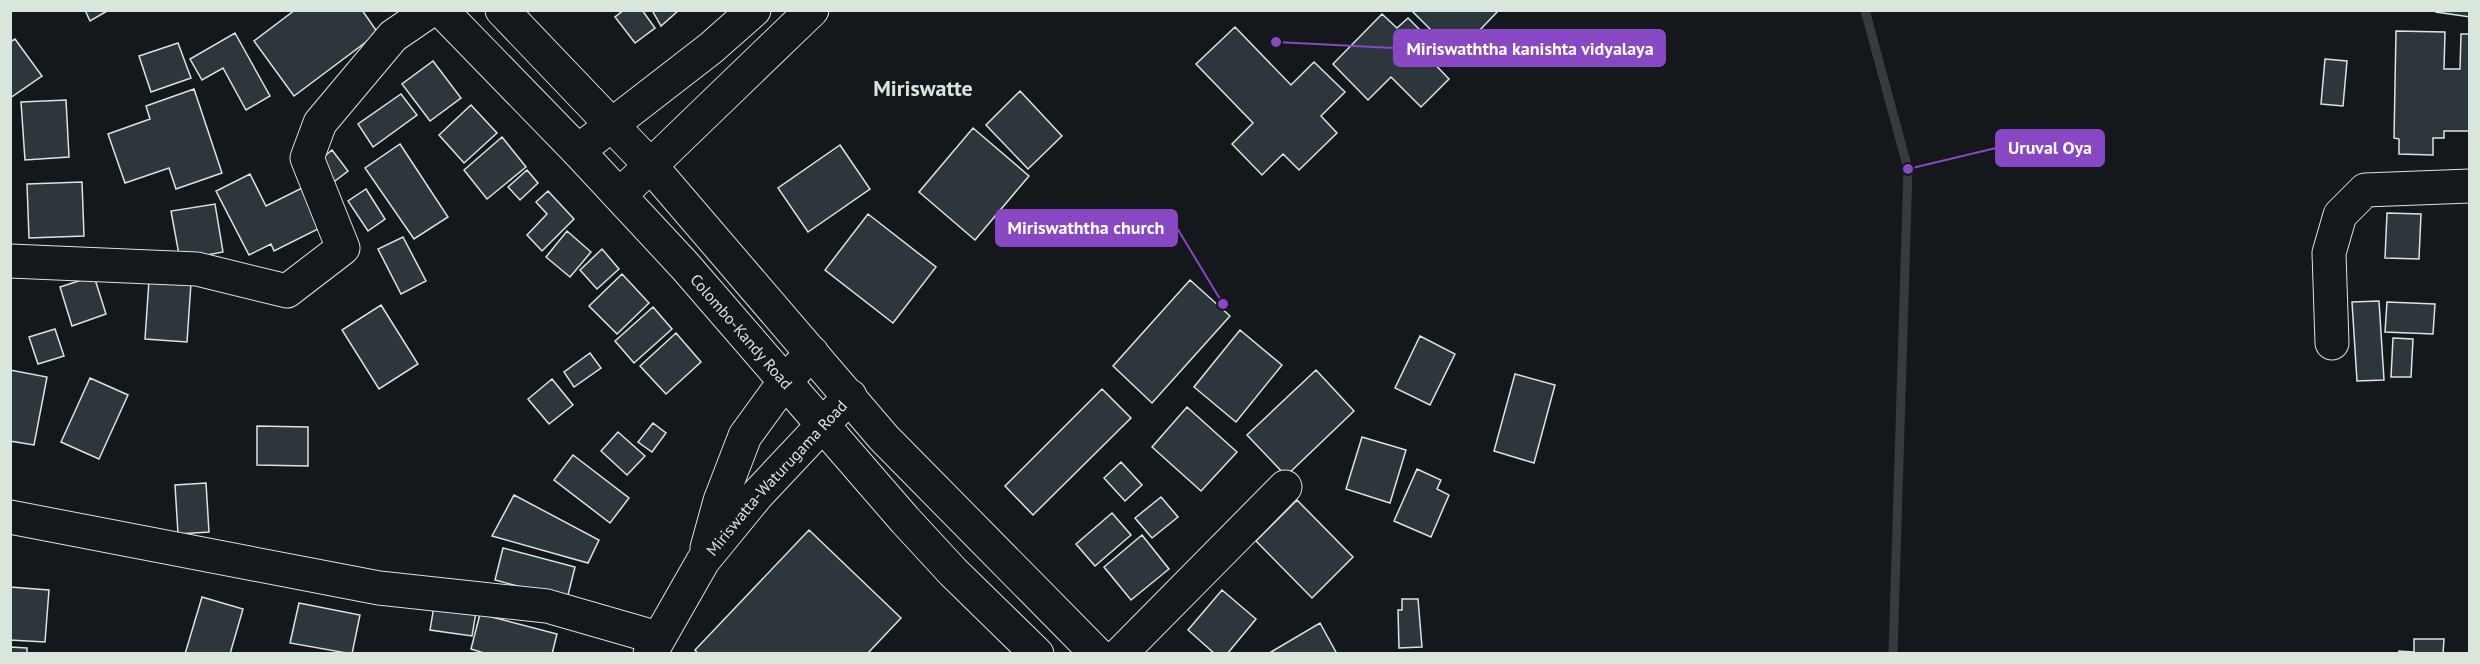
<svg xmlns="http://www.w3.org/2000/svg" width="2480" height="664" viewBox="0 0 2480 664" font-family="'PT Sans',sans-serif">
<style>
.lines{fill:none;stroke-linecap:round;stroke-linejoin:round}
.stream{stroke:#363b3e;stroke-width:9}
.building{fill:#2c363c;stroke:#d8e6dc;stroke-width:1.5}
.minor-casing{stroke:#d8e6dc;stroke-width:35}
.major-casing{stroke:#d8e6dc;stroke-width:35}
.highway-casing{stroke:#d8e6dc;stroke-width:35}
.minor{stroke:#14181c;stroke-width:33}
.major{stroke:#14181c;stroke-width:33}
.highway{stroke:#14181c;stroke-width:33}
.labels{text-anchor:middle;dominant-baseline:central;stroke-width:4.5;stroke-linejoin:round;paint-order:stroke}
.street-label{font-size:16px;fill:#d8e6dc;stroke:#14181c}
.district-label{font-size:22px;font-weight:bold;fill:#d8e6dc;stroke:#14181c}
.leader{fill:none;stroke:#8948c3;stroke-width:2}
.callout-dot{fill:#8948c3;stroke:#14181c;stroke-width:2}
.callout{fill:#8948c3;stroke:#8948c3;stroke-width:2}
.callout-label{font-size:18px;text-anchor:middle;font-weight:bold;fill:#fff}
</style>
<rect width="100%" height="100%" fill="#14181c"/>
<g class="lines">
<!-- stream -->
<path class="stream" d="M1865 10 1908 169 1893 654"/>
</g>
<!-- building -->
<path class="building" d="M85 10H109L90 21Z
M295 10H362L378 33 294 96 254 41Z
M624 10H642L655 28 635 43 615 17Z
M652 10H679L661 26Z
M1411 10H1499L1456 55Z
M2436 10H2470V17L2436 12Z
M1382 14 1397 28 1408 18 1432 42 1423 52 1449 79 1421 107 1391 77 1368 100 1333 64Z
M1235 27 1291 85 1314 62 1345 92 1321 116 1337 133 1299 170 1283 154 1262 175 1232 144 1253 123 1196 64Z
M2396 31 2445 32 2444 69H2460L2461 34H2470V131H2444V138H2433V155L2399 154V139L2394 138Z
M235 33 270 96 246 110 223 68 202 80 190 59Z
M15 39 42 76 10 98V42Z
M178 43 191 78 151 92 139 56Z
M2325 59 2347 61 2343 106 2321 104Z
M433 61 461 98 430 121 402 84Z
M194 89 222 173 176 189 169 168 125 183 108 134 150 119 146 106Z
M1020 91 1062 136 1028 169 986 125Z
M401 94 417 115 373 147 358 124Z
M66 100 69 157 25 160 21 102Z
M471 105 497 133 464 163 439 135Z
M973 128 1029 176 975 240 919 192Z
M502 137 526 167 487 199 464 170Z
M400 144 448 217 414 239 365 168Z
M840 145 870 189 808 232 778 188Z
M332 150 348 171 331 184 315 164Z
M527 170 538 183 520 200 508 187Z
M250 174 266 206 308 185 328 224 274 251 271 244 249 255 216 191Z
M82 182 84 236 29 238 27 184Z
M366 189 385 219 368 231 348 201Z
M548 191 574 219 542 251 527 235 547 214 536 202Z
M215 204 223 252 180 260 171 211Z
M2387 213 2421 214 2419 259 2385 258Z
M868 214 936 267 893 323 825 270Z
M567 231 591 252 570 277 546 257Z
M403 237 426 281 401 294 378 249Z
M602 249 619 269 597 289 580 270Z
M622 274 649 303 617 334 589 306Z
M94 276 106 314 72 326 60 287Z
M149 280 191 283 187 342 145 339Z
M1190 280 1230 316 1152 403 1113 366Z
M2379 301 2384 380 2357 381 2352 302Z
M2387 302 2435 304 2433 334 2385 332Z
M381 305 418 364 379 389 342 330Z
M653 307 672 329 634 363 615 341Z
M55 329 64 356 38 364 29 337Z
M1240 330 1282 365 1236 422 1194 387Z
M676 333 701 362 666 394 640 366Z
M1420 336 1455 354 1430 405 1395 388Z
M2393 338 2413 339 2411 377H2391Z
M590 353 601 368 574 387 564 372Z
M10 370 47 377 34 445 10 441Z
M1316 370 1354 411 1286 476 1247 435Z
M1515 374 1555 385 1534 463 1494 451Z
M90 378 128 395 99 459 61 442Z
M552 379 573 405 549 424 528 399Z
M1102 389 1131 418 1033 515 1005 486Z
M1187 407 1237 452 1201 491 1152 447Z
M653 423 666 433 652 452 638 442Z
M257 426 308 427V466L257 465Z
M618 432 645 456 627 475 601 451Z
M1362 437 1406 450 1390 503 1346 489Z
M573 455 629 498 610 523 554 480Z
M1121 462 1142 485 1125 501 1104 478Z
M1417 469 1441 480 1437 489 1449 495 1431 537 1394 521Z
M206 483 209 532 178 534 175 485Z
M514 495 599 540 588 563 492 536Z
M1161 497 1178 517 1152 538 1135 518Z
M1297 500 1353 557 1312 598 1256 541Z
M1112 513 1131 535 1095 566 1076 544Z
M809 530 901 618 867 654H698L695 650Z
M1142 535 1169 569 1131 600 1104 567Z
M503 548 575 567 567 599 495 580Z
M10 587 49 590 45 642 10 640Z
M1222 590 1256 619 1227 654H1215L1188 630Z
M202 597 243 609 230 654H185Z
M1402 599H1418L1422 647 1399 648 1398 610H1402Z
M299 603 360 615 352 654 290 643Z
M434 606 476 612 472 636 430 630Z
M480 614 557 634 552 654H487L471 649Z
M1320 623 1337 654H1271V652Z
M2414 639H2444L2443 654H2399V651L2414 652Z
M10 647 27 648V654H10Z"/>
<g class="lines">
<!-- minor casing -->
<g class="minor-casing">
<path id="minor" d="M10 261 197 269 287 291 343 248 307 158 320 123 393 36 431 10
M2332 343 2329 253 2340 215 2365 190 2470 186
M10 517 379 588 547 606 658 638
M1120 654 1285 487"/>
</g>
<!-- major casing -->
<g class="major-casing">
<g id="major">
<path d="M578 151 711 48 754 10"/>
<path d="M620 195 812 10"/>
<path d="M707 548 720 501 745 436 785 381 812 353"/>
<path id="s1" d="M650 654 703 561 757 495 850 396"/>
</g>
</g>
<!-- highway casing -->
<g class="highway-casing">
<g id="highway">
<path id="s2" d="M441 10 578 151 685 266 905 520 953 572 1037 654"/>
<path d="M502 10 650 165 884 438 1097 654"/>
</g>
</g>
<!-- minor -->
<use href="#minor" class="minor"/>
<!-- major -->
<use href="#major" class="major"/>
<!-- highway -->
<use href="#highway" class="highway"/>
</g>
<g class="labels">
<!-- street labels -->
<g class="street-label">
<text stroke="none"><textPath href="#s2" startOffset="440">Colombo-Kandy Road</textPath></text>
<text stroke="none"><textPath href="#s1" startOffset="218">Miriswatta-Waturugama Road</textPath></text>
</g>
<!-- district labels -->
<g class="district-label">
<text x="923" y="88">Miriswatte</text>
</g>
</g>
<!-- callouts -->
<path class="leader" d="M1276 42L1394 48M1908 169L1996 148M1223 304L1177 228"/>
<g class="callout-dot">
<circle cx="1276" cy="42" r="6"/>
<circle cx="1908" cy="169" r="6"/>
<circle cx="1223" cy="304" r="6"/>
</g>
<g class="callout">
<rect x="1394" y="30" width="271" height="36" rx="6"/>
<rect x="1996" y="130" width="108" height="36" rx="6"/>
<rect x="996" y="210" width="181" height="36" rx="6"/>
</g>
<g class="callout-label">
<text x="1530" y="55">Miriswaththa kanishta vidyalaya</text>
<text x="2050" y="154">Uruval Oya</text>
<text x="1086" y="234">Miriswaththa church</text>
</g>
<!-- border -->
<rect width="2480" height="664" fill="none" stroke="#d8e6dc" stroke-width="24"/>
</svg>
